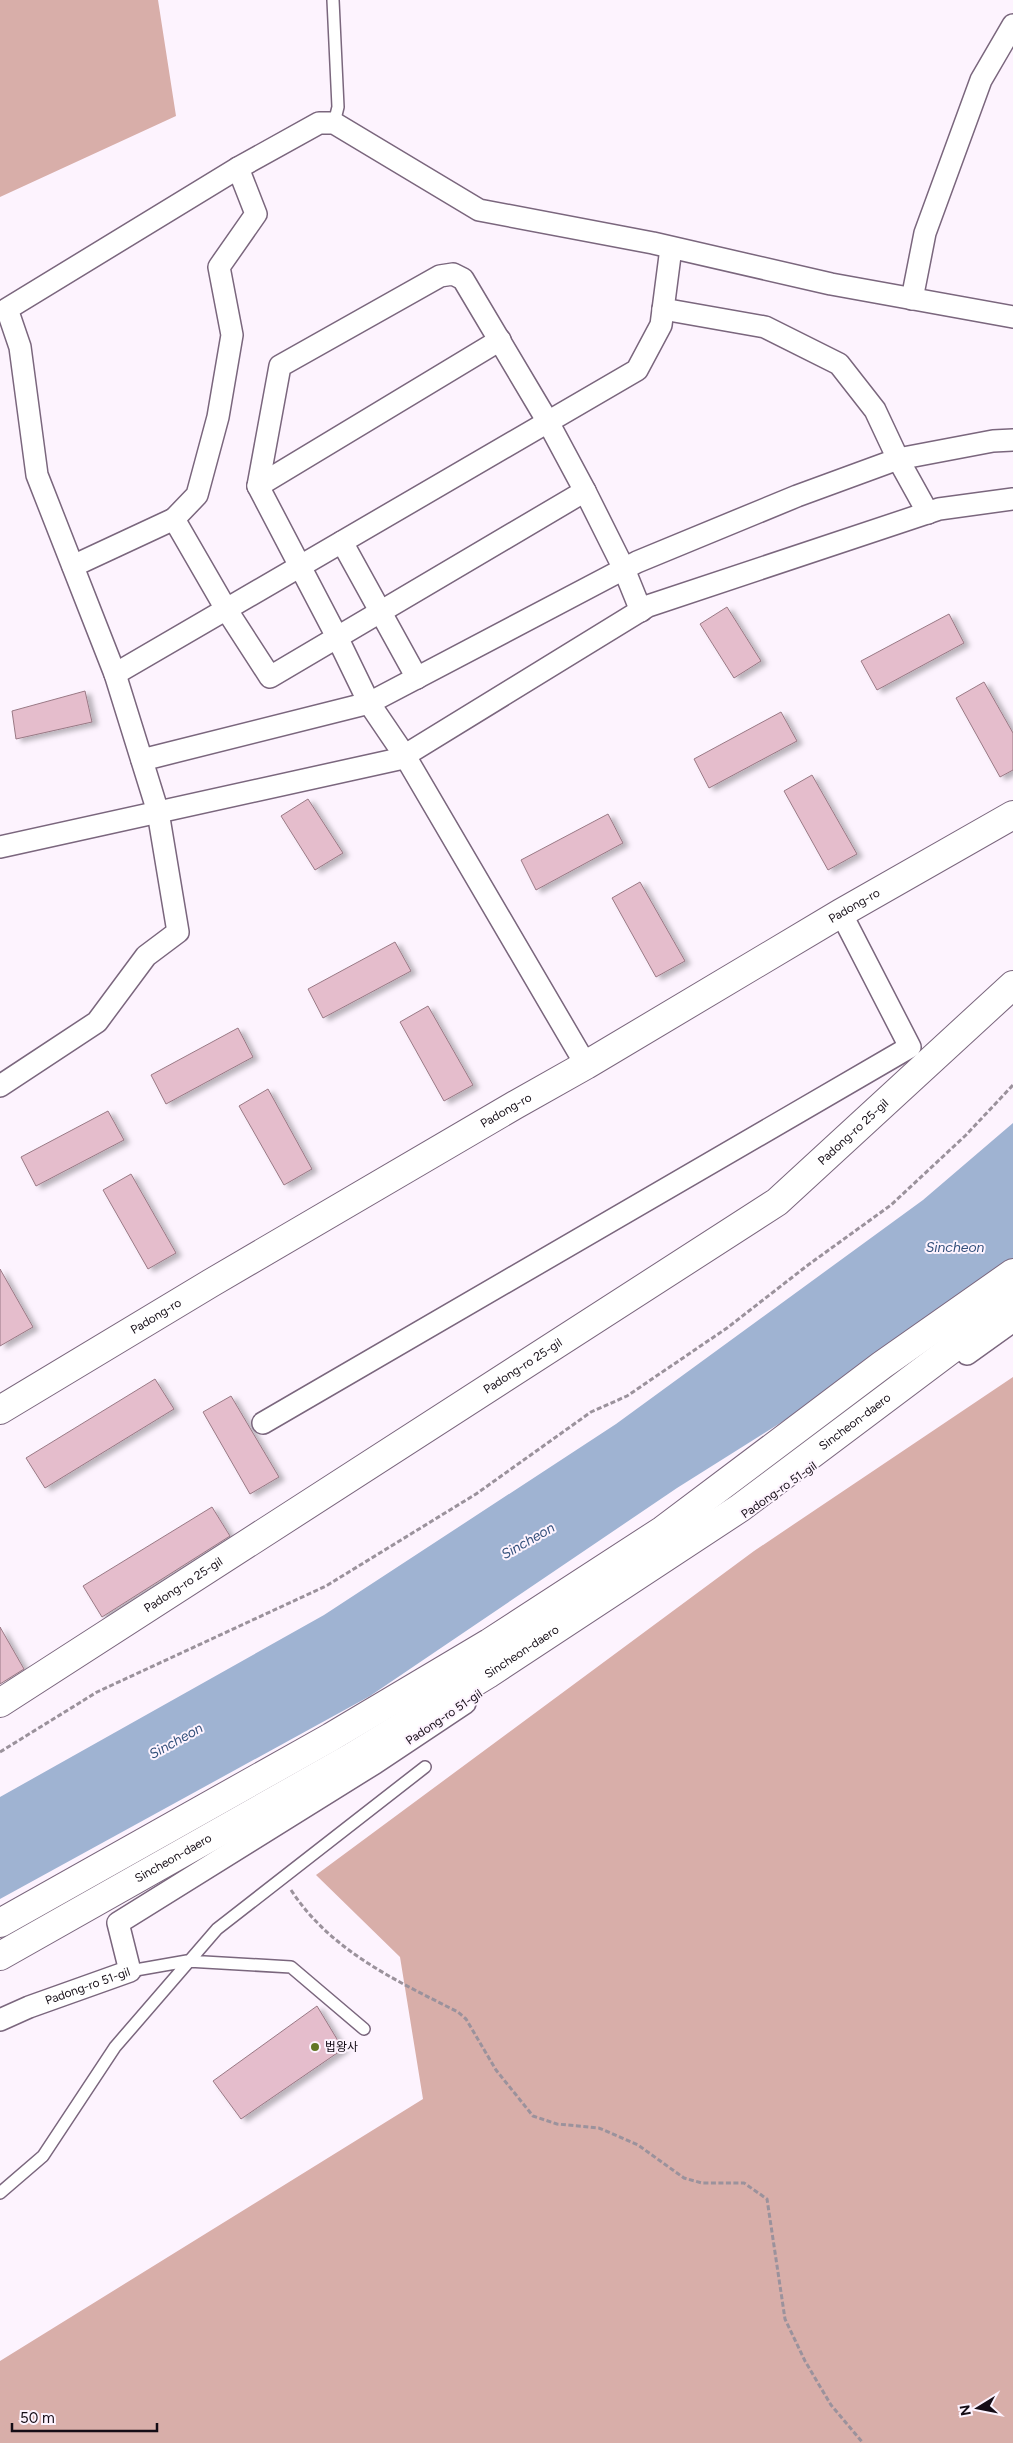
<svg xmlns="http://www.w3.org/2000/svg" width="1013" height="2443" viewBox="0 0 1013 2443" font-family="Figtree,'Noto Sans KR',sans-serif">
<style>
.forest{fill:#d8aea9}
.water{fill:#9fb3d2}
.building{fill:#e5bdcc;stroke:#997985;filter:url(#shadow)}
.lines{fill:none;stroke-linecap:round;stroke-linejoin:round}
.service-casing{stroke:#7a667d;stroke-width:14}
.minor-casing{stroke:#7a667d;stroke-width:24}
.tertiary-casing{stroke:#7a667d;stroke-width:30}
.primary-casing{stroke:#7a667d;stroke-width:30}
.trunk-casing{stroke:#7a667d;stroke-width:30}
.path{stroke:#9b929c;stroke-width:3;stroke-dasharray:5 2.5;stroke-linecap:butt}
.service{stroke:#fff;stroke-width:11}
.minor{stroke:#fff;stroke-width:21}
.tertiary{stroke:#fff;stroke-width:28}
.primary{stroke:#fff;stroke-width:28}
.trunk{stroke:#fff;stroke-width:28}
.poi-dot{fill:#637625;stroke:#fdf3fe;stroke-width:2}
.labels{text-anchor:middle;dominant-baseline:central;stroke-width:4;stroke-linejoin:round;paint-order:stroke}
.street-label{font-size:12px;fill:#150d16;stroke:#fdf3fe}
.poi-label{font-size:12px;fill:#150d16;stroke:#fdf3fe;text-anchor:start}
.water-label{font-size:14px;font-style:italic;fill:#33507b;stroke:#fdf3fe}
</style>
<defs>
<filter id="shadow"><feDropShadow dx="5.5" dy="3" stdDeviation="2.5" flood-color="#0004"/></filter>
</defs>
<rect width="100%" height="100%" fill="#fdf3fe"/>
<!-- forest -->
<path class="forest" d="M0 0H158L176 116 0 197Z
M1013 1377V2443H0V2361L423 2099 400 1957 316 1875 754 1551Z"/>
<!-- water -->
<path class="water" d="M1013 1123V1277L677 1488 370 1696 0 1899V1797L324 1615 616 1424 923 1200Z"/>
<!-- building -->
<path class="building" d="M727 607 761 661 734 678 700 624Z
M949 614 964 643 877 690 861 661Z
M984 682 1013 733V770L1000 777 956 698Z
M85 691 92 722 16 739 12 711Z
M781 712 797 741 709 788 694 759Z
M812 775 857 854 828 870 784 791Z
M308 799 343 853 315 870 281 816Z
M608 814 623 843 536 890 521 860Z
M640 882 685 961 656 977 612 898Z
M395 942 411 971 323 1018 308 989Z
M428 1006 473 1085 444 1101 400 1022Z
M238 1028 253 1057 166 1104 151 1075Z
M268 1089 312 1169 284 1185 239 1106Z
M108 1111 124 1140 36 1186 21 1157Z
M131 1174 176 1253 148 1269 103 1190Z
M0 1269 33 1327 0 1346Z
M155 1379 174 1409 45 1488 26 1458Z
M231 1396 279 1477 250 1494 203 1412Z
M212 1507 230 1536 102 1617 83 1586Z
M0 1627 24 1669 0 1684Z
M317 2006 343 2049 241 2119 213 2081Z"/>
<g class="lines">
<!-- service casing -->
<g class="service-casing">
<path id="service" d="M333 0 338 107 334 123
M130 1971 187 1961 291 1967 364 2029
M0 2193 43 2156 115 2047 217 1929 425 1767"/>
</g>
<!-- minor casing -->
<g class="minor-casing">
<g id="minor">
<path d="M238 168 256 214 219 267 232 335 218 417 197 495 174 519 226 609 270 677C375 615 480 553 585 491L548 422 463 279 453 274 440 276 280 366 258 486 337 637 369 703 405 756 586 1065"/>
<path d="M912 299 925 233 981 80 1013 25"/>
<path d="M663 309 765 327 839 364 875 410 898 459 928 513"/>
<path d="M258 486 500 340"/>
<path d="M585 491 624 569 641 611"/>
<path d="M342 542 417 678"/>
<path d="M73 566 174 519"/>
<path d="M115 674 637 370 661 325 671 248"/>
<path d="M142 760 369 703 637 562 797 496 898 459 993 441 1013 440"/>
<path d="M0 847 399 759 648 606 939 509 1013 499"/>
<path d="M0 1086 97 1022 146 956 178 932 158 812 115 674 37 475 20 347 7 309 238 168 319 123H334L479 210 653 243 831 284 1013 317"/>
<path d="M967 1354 1013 1321"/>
<path d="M263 1423 910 1047 841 913"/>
<path id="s1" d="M0 2020 29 2007 130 1971 118 1923 375 1763 465 1703"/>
</g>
</g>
<!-- tertiary casing -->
<g class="tertiary-casing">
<g id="tertiary">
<path id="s2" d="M0 1703 777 1202 1013 985"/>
</g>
</g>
<!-- primary casing -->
<g class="primary-casing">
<g id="primary">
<path id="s3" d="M0 1410 211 1283 515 1105 586 1065 841 913 1013 815"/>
</g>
</g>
<!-- trunk casing -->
<g class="trunk-casing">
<g id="trunk">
<path d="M0 1923 331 1737 489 1643 663 1530 882 1365 1013 1273"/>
<path id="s4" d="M0 1956 352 1757 488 1674 740 1508 1013 1303"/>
</g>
</g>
<!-- path -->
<path class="path" d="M0 1752 97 1692 326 1586 476 1494 591 1412 627 1396 727 1328 808 1265 891 1205 966 1135 1013 1085
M291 1890C331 1951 395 1980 458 2012L466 2019 496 2070 533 2116 557 2124 599 2128 638 2145 684 2178 702 2183H744L767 2199 785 2319 805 2361 831 2405 863 2443"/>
<!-- service -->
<use href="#service" class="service"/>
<!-- minor -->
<use href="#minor" class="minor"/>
<!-- tertiary -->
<use href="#tertiary" class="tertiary"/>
<!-- primary -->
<use href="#primary" class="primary"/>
<!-- trunk -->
<use href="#trunk" class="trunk"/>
</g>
<!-- markers -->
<circle class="poi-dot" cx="315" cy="2047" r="5"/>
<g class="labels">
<!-- street labels -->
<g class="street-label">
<text stroke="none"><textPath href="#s3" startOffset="992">Padong-ro</textPath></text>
<text stroke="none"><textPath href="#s3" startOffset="588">Padong-ro</textPath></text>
<text stroke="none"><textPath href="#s2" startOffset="1028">Padong-ro 25-gil</textPath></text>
<text stroke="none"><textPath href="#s3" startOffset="182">Padong-ro</textPath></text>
<text stroke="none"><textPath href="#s2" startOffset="622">Padong-ro 25-gil</textPath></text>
<text stroke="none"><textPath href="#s4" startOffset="1009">Sincheon-daero</textPath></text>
<text transform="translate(779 1490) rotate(-35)">Padong-ro 51-gil</text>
<text stroke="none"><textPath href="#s2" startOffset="218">Padong-ro 25-gil</textPath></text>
<text stroke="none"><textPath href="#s4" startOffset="604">Sincheon-daero</textPath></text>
<text transform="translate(444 1717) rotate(-34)">Padong-ro 51-gil</text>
<text stroke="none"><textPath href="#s4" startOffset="199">Sincheon-daero</textPath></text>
<text stroke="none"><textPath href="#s1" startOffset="94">Padong-ro 51-gil</textPath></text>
</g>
<!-- poi labels -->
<g class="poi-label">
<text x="325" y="2047">법왕사</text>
</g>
<!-- water labels -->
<g class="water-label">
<text x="955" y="1247">Sincheon</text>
<text transform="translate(528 1541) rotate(-30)">Sincheon</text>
<text transform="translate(176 1741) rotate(-29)">Sincheon</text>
</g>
</g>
<!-- north arrow -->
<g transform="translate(978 2408) rotate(260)" stroke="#fdf3fe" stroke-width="4" paint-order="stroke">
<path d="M0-4L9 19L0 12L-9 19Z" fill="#150d16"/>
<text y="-8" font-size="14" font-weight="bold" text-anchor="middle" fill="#150d16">N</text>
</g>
<!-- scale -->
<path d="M12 2423v8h145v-8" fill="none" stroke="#150d16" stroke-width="2.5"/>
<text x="20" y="2423" font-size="15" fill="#150d16" stroke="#fdf3fe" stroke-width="4" paint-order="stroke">50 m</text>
</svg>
